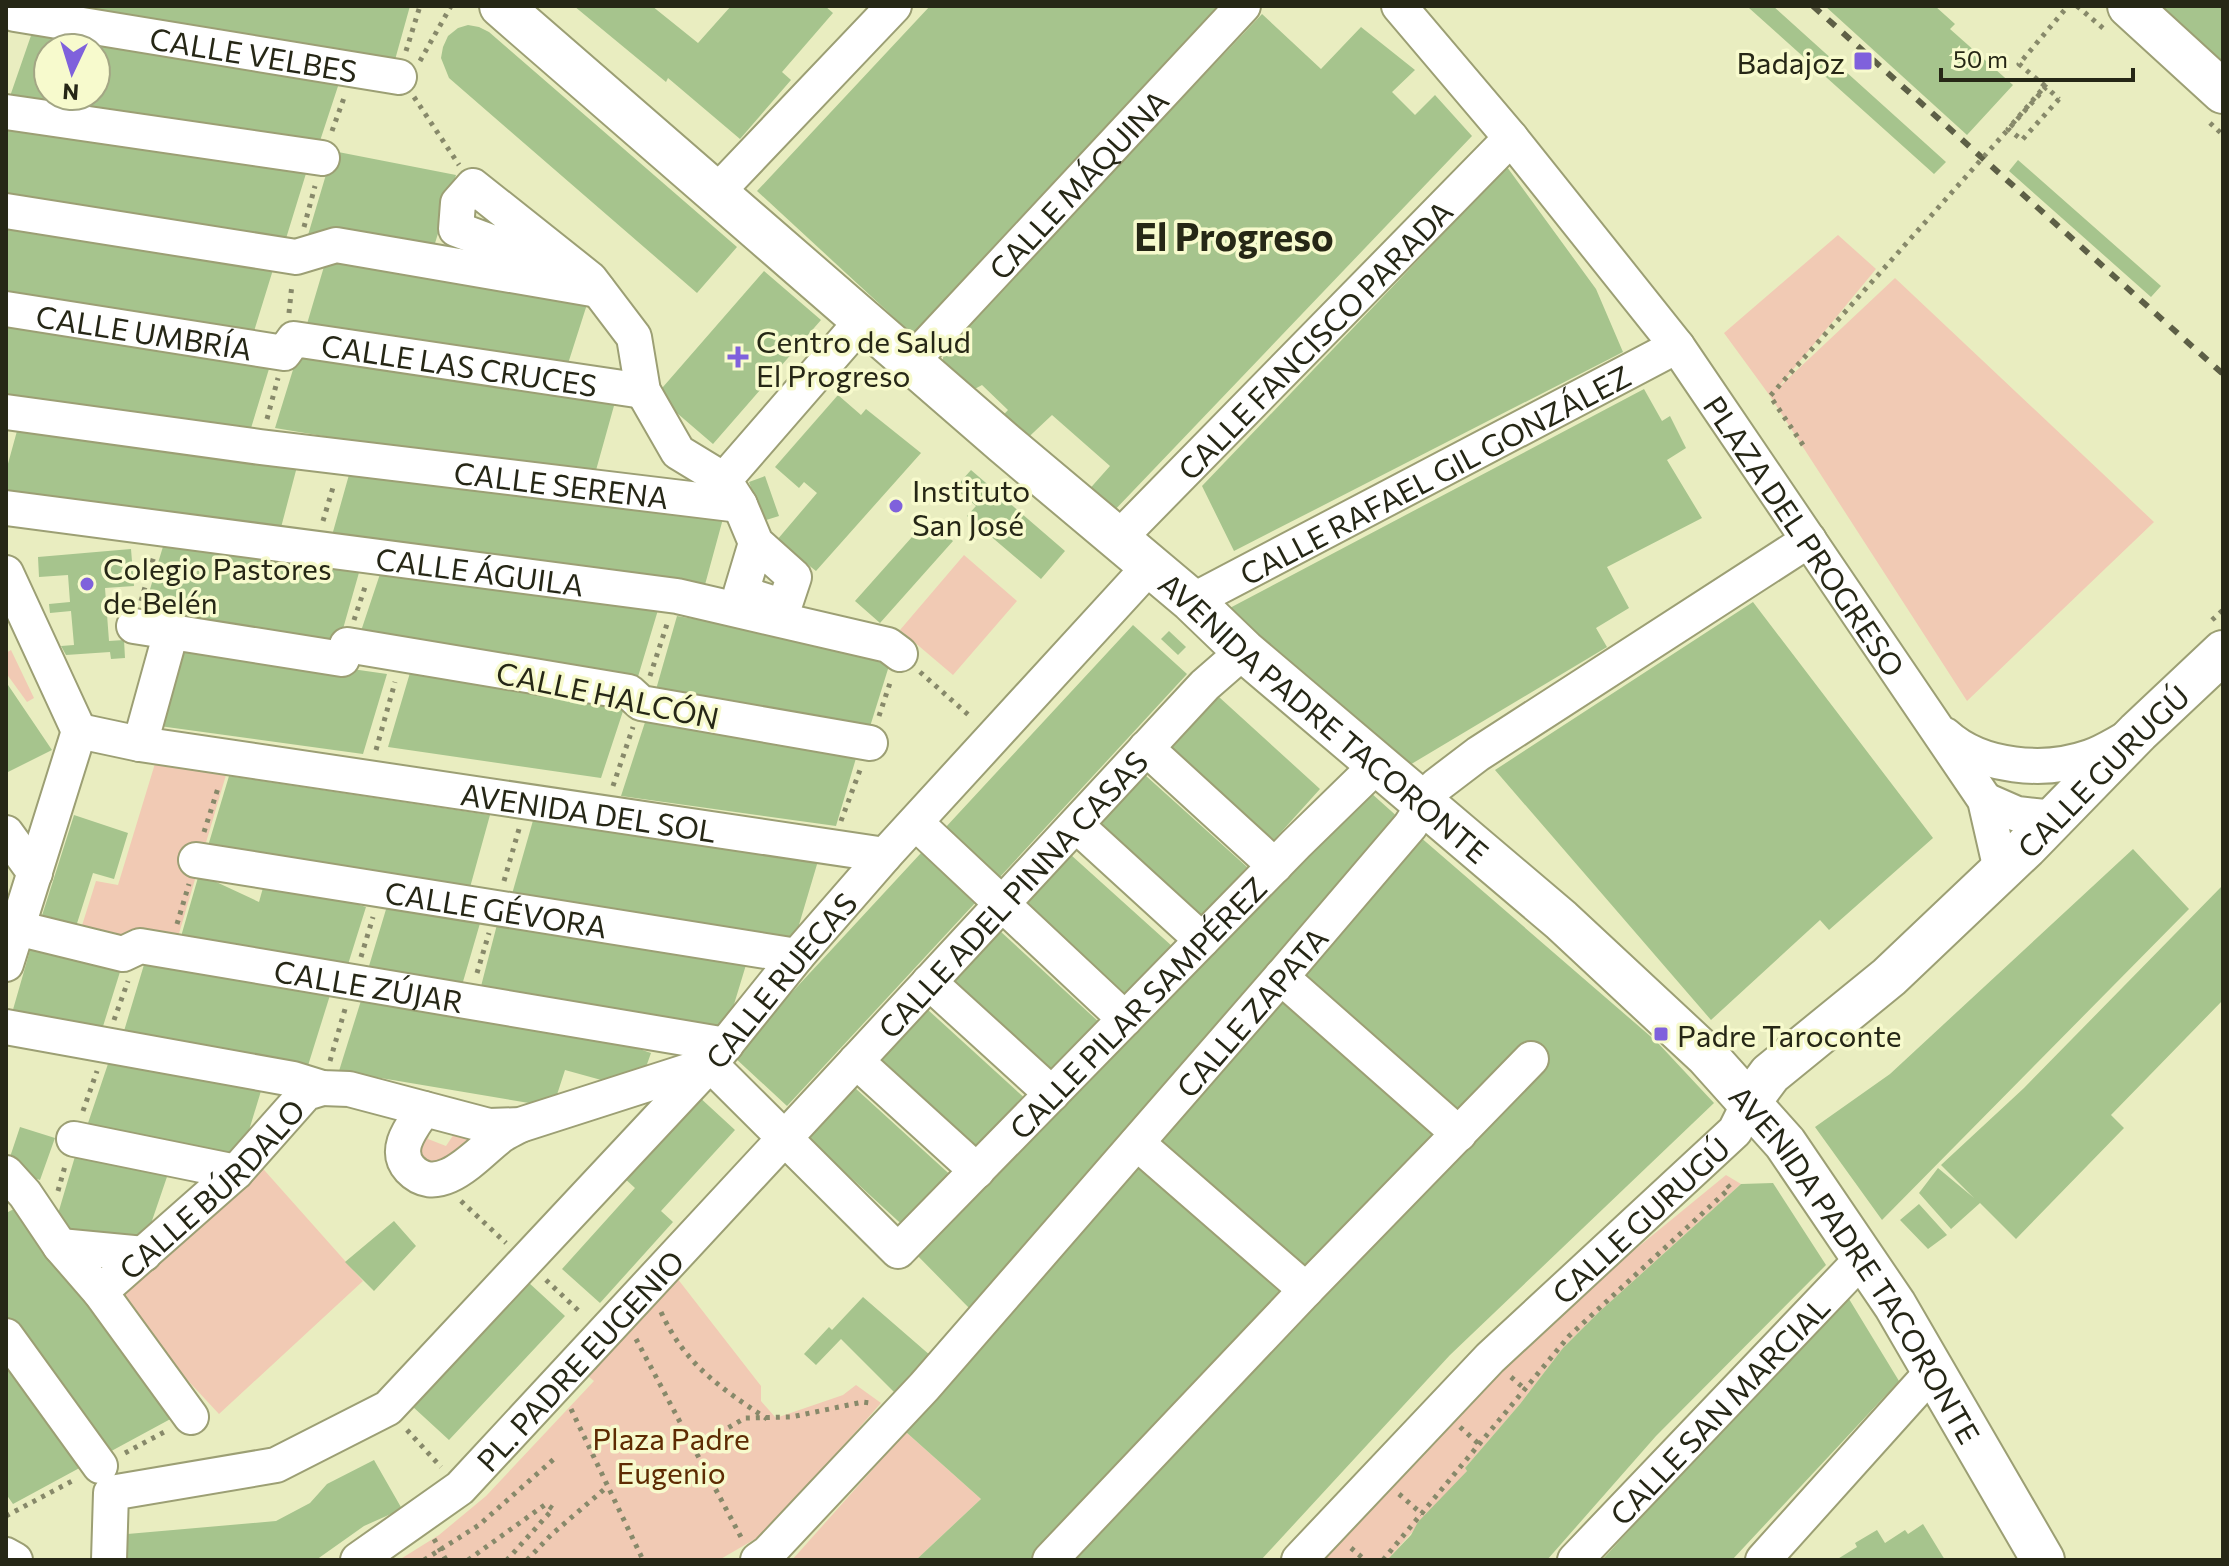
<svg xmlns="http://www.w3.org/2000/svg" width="2229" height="1566" viewBox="0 0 2229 1566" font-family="Commissioner,sans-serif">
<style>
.green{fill:#f1cab4}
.building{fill:#a6c48d;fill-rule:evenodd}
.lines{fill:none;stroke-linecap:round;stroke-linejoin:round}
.minor-casing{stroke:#9c9f74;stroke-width:38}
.major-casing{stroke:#9c9f74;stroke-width:46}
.path{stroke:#87896a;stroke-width:5;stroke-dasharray:4 6;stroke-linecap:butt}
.minor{stroke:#fff;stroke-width:34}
.major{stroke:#fff;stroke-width:42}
.rail{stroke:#5d5f46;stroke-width:6;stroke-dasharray:10 10;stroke-linecap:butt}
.path-bridge{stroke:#87896a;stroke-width:5;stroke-dasharray:4 6;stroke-linecap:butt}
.poi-dot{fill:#7f61dc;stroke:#f7facd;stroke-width:3}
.labels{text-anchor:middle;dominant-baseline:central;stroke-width:7;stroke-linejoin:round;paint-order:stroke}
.street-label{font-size:30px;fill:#262716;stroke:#f7facd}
.poi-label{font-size:30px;fill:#262716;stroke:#f7facd;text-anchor:start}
.park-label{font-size:30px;fill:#5e2b02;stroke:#f7facd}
.district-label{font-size:38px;font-weight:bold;fill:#262716;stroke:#f7facd}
</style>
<rect width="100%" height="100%" fill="#e9edc0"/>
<!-- green -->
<path class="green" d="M1838 235 1876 269 1777 389 1895 278 2154 522 1967 701 1770 396 1724 333Z
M964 555 1017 601 953 675 900 630Z
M11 650 34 698 27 702 6 673V653Z
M157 757 229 765 172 957 79 935 96 881 118 885Z
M432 1125 428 1139 446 1146 456 1131 483 1135 448 1166 414 1163 417 1133Z
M257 1162 363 1281 219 1414 113 1300Z
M1726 1175 1741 1184 1599 1312 1563 1348 1520 1404 1465 1468 1467 1471 1389 1558V1560H1322L1549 1320Z
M677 1278 761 1386V1401L776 1418 843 1395 856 1385 881 1403 781 1517 762 1535 719 1560H399L439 1535 486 1496 594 1381 588 1376Z
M906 1432 981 1499 916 1560H792Z"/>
<!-- building -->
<path class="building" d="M48 6H410L393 67Z
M574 6H652L698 43 731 6H825L833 13 782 72 791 80 740 139 668 78 666 82Z
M930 6H1218L912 334 757 191Z
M1751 6H1773L1946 162 1934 174 1749 8Z
M1825 6H1935L1955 24 1950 29 2013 85 1967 135Z
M2156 6H2223V65Z
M1262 14 1321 69 1361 27 1415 70 1392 92 1415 115 1435 95 1472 136 1111 514 1086 493 1110 466 1052 415 1016 449 992 427 1008 410 982 385 971 391 942 367 944 350Z
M35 24 342 74 317 150 7 105ZM48 48H96V96H48Z
M468 25 479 27 489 32 737 247 697 293 449 78 441 58 443 47 448 36 458 28Z
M6 119 308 167 284 245 6 203Z
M333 151 456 175 432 253 308 235Z
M2018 160 2161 286 2151 297 2009 171Z
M1507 167 1596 289 1623 352 1234 551 1202 486Z
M6 218 276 260 251 341 6 301Z
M328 253 590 295 565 373 304 334Z
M764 271 821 320 713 444 656 395Z
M6 317 272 359 248 438 6 401Z
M300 347 617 395 593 481 275 428Z
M1644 389 1662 421 1670 416 1686 448 1667 460 1702 518 1607 567 1629 608 1596 628 1607 647 1398 772 1226 610Z
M838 395 861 415 866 409 921 453 816 571 777 540 817 493 804 482 799 488 775 467Z
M20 420 299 459 278 539 6 502V471Z
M352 464 724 515 703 592 331 539Z
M971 470 1065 551 1041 579 967 516 976 506 955 488Z
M765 476 779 516 763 521 749 482Z
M928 519 953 541 880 623 855 601Z
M165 540 360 569 337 650 140 622Z
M131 549 134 586 105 588 109 641 124 640 125 658 111 659 110 652 66 655 61 646 74 645 71 611 50 613 49 604 70 602 68 575 39 577 38 557Z
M384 562 661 600 637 680 358 640Z
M1753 602 1933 838 1829 930 1820 920 1711 1020 1495 770Z
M677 616 893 653 868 733 653 700Z
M1133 625 1187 674 999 878 945 828Z
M1169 631 1186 647 1178 655 1161 639Z
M176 644 387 674 363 754 152 725Z
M412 666 627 699 601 778 388 747Z
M6 682 52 750 6 773Z
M1219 697 1320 789 1274 840 1172 748Z
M648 713 859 748 836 826 621 796Z
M1145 775 1247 867 1199 919 1098 826Z
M229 776 490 815 469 891 208 846Z
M1371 793 1400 819 972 1311 911 1249Z
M74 815 128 833 114 879 93 873 73 936 39 925Z
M534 817 818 861 793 945 510 901Z
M1419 836 1657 1042 1714 1103 1450 1355 1261 1560H1069L1544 1063 1523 1044 1458 1114 1300 978Z
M2133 849 2189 909 1882 1220 1815 1127 1890 1074Z
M921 853 975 903 787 1106 733 1056Z
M1071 855 1173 947 1126 998 1025 906Z
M199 874 259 902 266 877 366 907 345 974 180 940Z
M2223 885V1000L2111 1115 2124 1128 2016 1239 1980 1203 1951 1229 1919 1193 1938 1168 1974 1198 1941 1165 2024 1088Z
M390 896 483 913 460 992 366 976Z
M500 913 749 955 725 1034 479 994Z
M1000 931 1101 1024 1055 1075 953 983Z
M33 940 124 959 100 1036 10 1020Z
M146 958 331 992 306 1072 121 1041Z
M364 991 575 1027 651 1053 641 1081 623 1086 565 1070 553 1107 339 1071Z
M1279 995 1437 1134 1306 1272 1156 1141Z
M927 1009 1029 1102 982 1153 880 1060Z
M112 1052 264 1081 240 1160 85 1132Z
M855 1088 957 1181 910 1232 809 1139Z
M697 1095 735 1130 661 1211 673 1222 600 1303 562 1269 635 1188 622 1176Z
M20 1127 55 1138 40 1180 6 1169Z
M76 1153 170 1168 142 1250 52 1234Z
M1140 1164 1285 1293 1029 1560H916L981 1499 906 1432Z
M1773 1183 1826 1265 1656 1436 1547 1560H1389V1558L1411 1535 1418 1522 1467 1471 1465 1468 1520 1404 1563 1348 1599 1312 1741 1184Z
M24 1204 176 1416 104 1455 6 1320V1213Z
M1919 1204 1947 1235 1928 1249 1900 1220Z
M394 1221 416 1246 374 1291 345 1262Z
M528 1282 565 1316 449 1440 412 1406Z
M1846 1294 1899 1381 1732 1560H1602Z
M863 1297 931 1356 899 1397 841 1339 816 1365 804 1354 829 1327 832 1330Z
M6 1353 85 1465 13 1504 6 1494Z
M374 1460 402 1509 364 1526 316 1560H116V1535L276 1521 310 1503 327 1484Z
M1923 1524 1945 1560H1836L1857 1547 1855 1543 1877 1530 1885 1543 1905 1530 1908 1534Z"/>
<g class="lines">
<!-- minor casing -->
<g class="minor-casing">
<g id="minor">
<path id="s1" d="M1399 6 1511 138 1677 346 1985 800 2001 870"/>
<path id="s2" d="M15 14 399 77"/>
<path d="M6 112 322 158"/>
<path d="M716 193 894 6"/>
<path d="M6 211 296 257 336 245 598 290"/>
<path d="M590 279 473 186 458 203 456 229 590 279 634 337 643 391 678 452 724 480"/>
<path id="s3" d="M6 309 284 353 294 339 643 391"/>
<path id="s4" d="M911 362 1243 6"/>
<path id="s5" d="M6 412 260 447 740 505"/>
<path id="s6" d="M6 508 677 596 888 645 900 654"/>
<path id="s7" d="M1118 539 1511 138"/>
<path d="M756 543 741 593 784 607 794 577 756 543 740 505 724 480 863 320"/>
<path d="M6 573 79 731"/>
<path id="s8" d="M1192 601 1677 346"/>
<path d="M134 626 342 659"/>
<path d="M347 645 629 692 641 703 870 743"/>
<path id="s9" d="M79 731 140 744 885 855"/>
<path d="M1945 735C1981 768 2045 773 2090 757 2102 753 2113 746 2124 740"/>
<path d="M140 744 171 632"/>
<path d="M1146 748 1275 866"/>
<path d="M1985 800 2017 814 2054 818"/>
<path d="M916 823 1125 1019"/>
<path d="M1076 825 1202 940"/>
<path d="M6 833 35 873"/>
<path id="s10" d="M196 860 797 956"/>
<path id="s11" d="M17 928 123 954 140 946 726 1045"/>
<path d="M6 964 79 731"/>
<path d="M1281 977 1459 1134"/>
<path d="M929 982 1052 1094"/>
<path id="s12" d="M6 1027 293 1079 322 1088 349 1089 489 1126 520 1125 710 1064 797 956 885 855 1150 566"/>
<path d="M856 1061 977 1171"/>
<path d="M424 1109C413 1126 392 1149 410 1169 439 1200 477 1154 499 1137 505 1132 513 1129 520 1125"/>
<path d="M74 1139 236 1172"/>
<path d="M1137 1143 1306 1290"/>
<path d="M6 1173 25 1194 60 1246 100 1292 191 1417"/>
<path d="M60 1246 144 1254"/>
<path id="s13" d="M100 1292 236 1172 306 1093 322 1088"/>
<path d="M6 1336 100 1466"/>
<path d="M6 1555 15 1560"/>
<path id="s14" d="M109 1560 111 1493 276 1465 388 1408 710 1064 898 1251 1296 844 1378 764"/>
<path id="s15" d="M358 1560 460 1488 1205 685 1244 651"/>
<path id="s16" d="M758 1560 768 1553 924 1387 1281 977 1410 826 1436 786 1478 754 1809 540"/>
<path d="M1050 1560 1306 1290 1531 1059"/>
<path id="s17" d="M1299 1560 1490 1358 1735 1131 1750 1101"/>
<path id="s18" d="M1575 1560 1863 1258"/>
<path d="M1763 1560 1933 1371"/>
</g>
</g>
<!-- major casing -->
<g class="major-casing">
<g id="major">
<path id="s19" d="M501 6 1004 443 1192 601 1244 651 1561 920 1707 1056 1785 1143 1895 1305 2043 1560"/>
<path d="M2129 6 2223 92"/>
<path id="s20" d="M1750 1101 1770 1074 1889 977 2026 847 2138 732 2223 652"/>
</g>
</g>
<!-- path -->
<path class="path" d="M2077 6 2104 29
M406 51 420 6
M420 61 451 6
M414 97 459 165
M2059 99 2022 140 2008 129 2045 86 2019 64 2068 6
M2210 123 2223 135
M332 131 345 95
M304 227 315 186
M289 313 292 284
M267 419 278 378
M323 521 334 484
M141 601 154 556
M354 620 366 584
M2212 620 2223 610
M920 672 972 718
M650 676 668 621
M879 716 891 680
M376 750 395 682
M613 786 633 727
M841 821 860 770
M204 832 219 785
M504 881 519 829
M177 924 189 884
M361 957 373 917
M477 973 489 933
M114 1020 128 981
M330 1061 345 1009
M83 1111 97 1071
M58 1191 65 1166
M461 1201 506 1243
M546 1280 582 1314
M661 1312C685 1365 721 1388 767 1419
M636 1339 742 1539
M1511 1377 1526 1390
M571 1409 643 1560
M1460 1427 1480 1445
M407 1430 441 1467
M694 1448 745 1418 791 1417 863 1402 871 1403
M125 1453 166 1431
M1399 1494 1422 1514
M6 1516 74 1480
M434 1539 446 1560
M1351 1548 1365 1560
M424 1560 479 1525 554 1459
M468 1560 546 1504 553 1509 507 1560
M527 1560 551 1535 608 1486
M1383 1560 1569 1336 1730 1188 1724 1181"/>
<!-- minor -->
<use href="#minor" class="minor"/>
<!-- major -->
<use href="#major" class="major"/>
<!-- rail -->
<path class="rail" d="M1813 6 2223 374"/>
<!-- path-bridge -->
<path class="path-bridge" d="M1803 445 1770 396 2046 87 2059 99"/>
</g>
<!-- markers -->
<g class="poi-dot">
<rect x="1853" y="51" width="20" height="20" rx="4"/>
<path d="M734 345h8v8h8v8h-8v8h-8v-8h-8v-8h8z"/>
<circle cx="896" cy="506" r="8"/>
<circle cx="87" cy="584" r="8"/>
<rect x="1653" y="1026" width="16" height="16" rx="4"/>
</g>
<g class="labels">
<!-- street labels -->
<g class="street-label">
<text stroke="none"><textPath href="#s2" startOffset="242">CALLE VELBES</textPath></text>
<text stroke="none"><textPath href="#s4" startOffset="244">CALLE MÁQUINA</textPath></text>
<text stroke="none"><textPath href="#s3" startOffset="140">CALLE UMBRÍA</textPath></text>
<text stroke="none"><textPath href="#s7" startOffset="280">CALLE FANCISCO PARADA</textPath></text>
<text stroke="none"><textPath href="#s3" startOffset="466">CALLE LAS CRUCES</textPath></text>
<text stroke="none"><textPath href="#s8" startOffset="274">CALLE RAFAEL GIL GONZÁLEZ</textPath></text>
<text stroke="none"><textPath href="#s5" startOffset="560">CALLE SERENA</textPath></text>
<text stroke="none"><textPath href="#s1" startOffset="668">PLAZA DEL PROGRESO</textPath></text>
<text stroke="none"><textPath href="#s6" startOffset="478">CALLE ÁGUILA</textPath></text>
<text transform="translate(608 694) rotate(12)">CALLE HALCÓN</text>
<text stroke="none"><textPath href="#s19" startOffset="1088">AVENIDA PADRE TACORONTE</textPath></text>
<text stroke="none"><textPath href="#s20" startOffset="484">CALLE GURUGÚ</textPath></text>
<text stroke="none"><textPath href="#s9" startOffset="516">AVENIDA DEL SOL</textPath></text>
<text stroke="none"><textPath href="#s15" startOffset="936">CALLE ADEL PINNA CASAS</textPath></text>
<text stroke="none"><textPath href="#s10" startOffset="304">CALLE GÉVORA</textPath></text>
<text stroke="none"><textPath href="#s12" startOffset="834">CALLE RUECAS</textPath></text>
<text stroke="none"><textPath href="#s11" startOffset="360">CALLE ZÚJAR</textPath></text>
<text stroke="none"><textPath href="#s14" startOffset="1438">CALLE PILAR SAMPÉREZ</textPath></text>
<text stroke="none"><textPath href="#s16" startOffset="738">CALLE ZAPATA</textPath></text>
<text stroke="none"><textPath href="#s13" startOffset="152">CALLE BÚRDALO</textPath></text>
<text stroke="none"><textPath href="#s17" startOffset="482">CALLE GURUGÚ</textPath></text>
<text stroke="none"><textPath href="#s19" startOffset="1856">AVENIDA PADRE TACORONTE</textPath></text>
<text stroke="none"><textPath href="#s15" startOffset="300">PL. PADRE EUGENIO</textPath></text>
<text stroke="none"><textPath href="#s18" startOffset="208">CALLE SAN MARCIAL</textPath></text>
</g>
<!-- poi labels -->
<g class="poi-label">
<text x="1845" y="61" text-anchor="end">Badajoz</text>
<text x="756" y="340">Centro de Salud<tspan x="756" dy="34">El Progreso</tspan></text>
<text x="912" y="489">Instituto<tspan x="912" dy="34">San José</tspan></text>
<text x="103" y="567">Colegio Pastores<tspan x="103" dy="34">de Belén</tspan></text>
<text x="1677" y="1034">Padre Taroconte</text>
</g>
<!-- park labels -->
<g class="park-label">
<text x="671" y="1437">Plaza Padre<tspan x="671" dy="34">Eugenio</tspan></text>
</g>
<!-- district labels -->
<g class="district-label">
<text x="1234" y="235">El Progreso</text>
</g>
</g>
<!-- border -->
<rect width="2229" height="1566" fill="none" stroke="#262716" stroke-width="16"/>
<!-- north arrow -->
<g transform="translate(72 72) rotate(184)"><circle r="38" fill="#f7facd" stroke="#a3a684" stroke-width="2"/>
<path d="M0-6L14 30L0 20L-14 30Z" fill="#7f61dc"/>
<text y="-12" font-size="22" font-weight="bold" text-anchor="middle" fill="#262716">N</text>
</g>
<!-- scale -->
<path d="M1941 68v12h192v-12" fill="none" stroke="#262716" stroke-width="4"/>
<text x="1953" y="68" font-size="24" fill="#262716" stroke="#f7facd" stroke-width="6" paint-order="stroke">50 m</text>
</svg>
